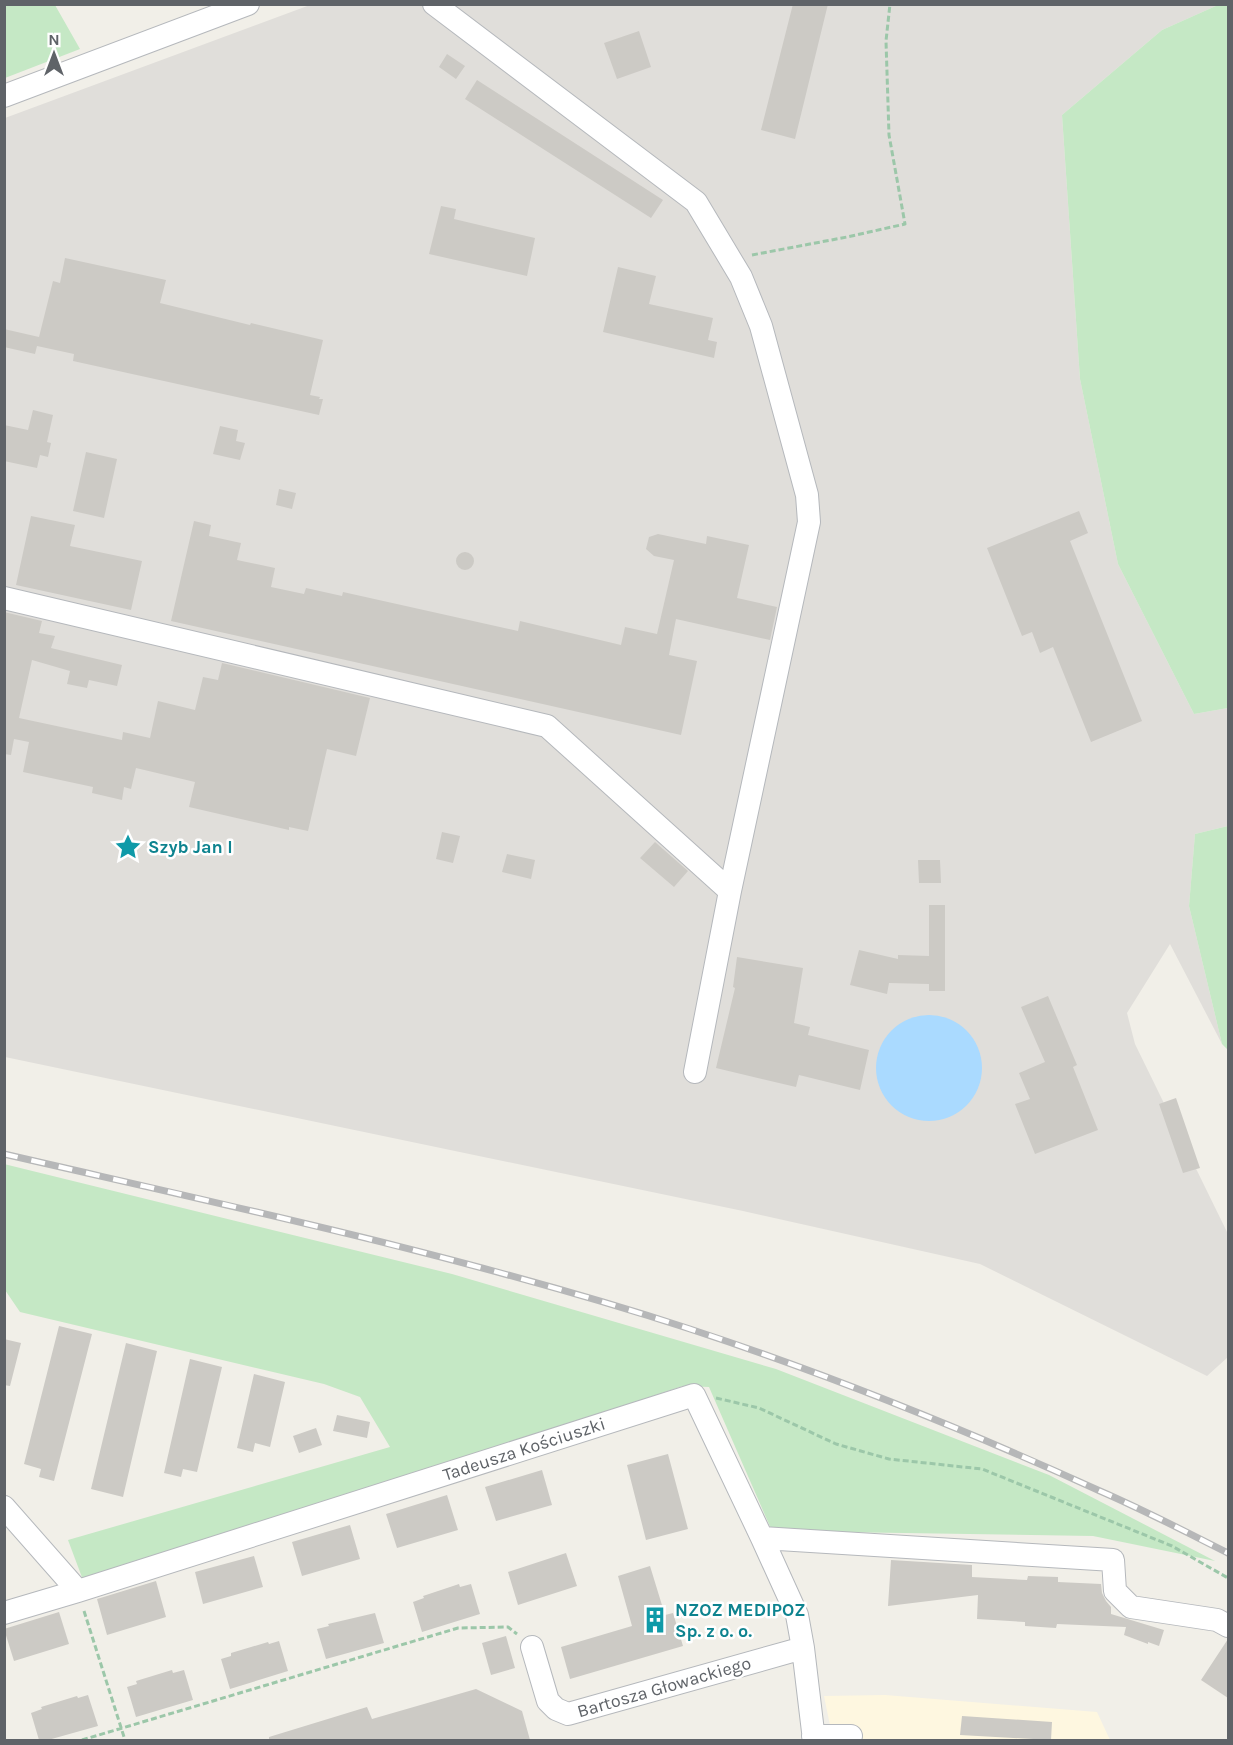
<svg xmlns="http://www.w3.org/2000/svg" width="1233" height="1745" viewBox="0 0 1233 1745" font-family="Karla,sans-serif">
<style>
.commercial{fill:#fef7e0}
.industrial{fill:#e0deda}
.green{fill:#c5e8c5}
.water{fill:#aadaff}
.building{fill:#cccac5}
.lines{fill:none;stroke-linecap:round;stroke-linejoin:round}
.minor-casing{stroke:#b5b8bc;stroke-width:24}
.path{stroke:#9cc7a9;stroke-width:3;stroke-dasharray:6 3;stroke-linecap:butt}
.minor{stroke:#fff;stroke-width:22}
.rail-casing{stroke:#b6b7b8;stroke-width:7}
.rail{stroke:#fff;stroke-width:4.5;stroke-dasharray:14;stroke-linecap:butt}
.labels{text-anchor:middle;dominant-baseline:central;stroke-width:5;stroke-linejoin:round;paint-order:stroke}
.culture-label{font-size:18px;font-weight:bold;fill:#0d838f;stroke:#fff;text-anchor:start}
.street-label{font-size:18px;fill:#5f6368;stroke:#fff}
</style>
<rect width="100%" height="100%" fill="#f1efe8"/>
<!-- commercial -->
<path class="commercial" d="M885 1695 1097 1712 1110 1740H833L824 1696Z"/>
<!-- industrial -->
<path class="industrial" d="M310 5H1218L1162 30 1062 115 1080 379 1118 564 1194 714 1228 708V826L1195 834 1189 906 1222 1044 1170 944 1127 1013 1135 1044 1228 1234V1357L1207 1376 980 1264 743 1211 5 1057V118Z"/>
<!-- green -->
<path class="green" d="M5 4 55 5 80 49 5 78Z
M1218 5H1228V708L1194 714 1118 564 1080 379 1062 115 1162 30Z
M1228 826V1050L1222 1044 1189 906 1195 834Z
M4 1164 452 1274 776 1369 1049 1475 1215 1561 1093 1536 772 1531 709 1387 683 1386 429 1471 83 1580 68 1540 390 1447 360 1397 324 1384 20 1312 5 1290Z"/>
<!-- water -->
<path class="water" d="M876 1068a53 53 0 1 1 106 0a53 53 0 1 1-106 0Z"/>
<!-- building -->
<path class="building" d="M793 4H828L795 139 761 130Z
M639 31 651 67 617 79 604 43Z
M447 54 465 66 456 79 439 67Z
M477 80 663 200 651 218 465 99Z
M441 206 456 209 454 219 535 238 527 276 429 254Z
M65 258 166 280 160 303 250 325 251 323 323 340 310 395 320 397 319 399H323L319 415 73 361 74 354 37 346 35 354 4 347V329L39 337 53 281 60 283Z
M618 267 656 276 649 304 713 318 708 340 717 342 714 358 603 332Z
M33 410 53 415 47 442 51 443 48 457 40 455 37 468 4 461V425L28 430Z
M220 426 238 430 236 441 245 443 240 460 213 454Z
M86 452 117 459 104 518 73 511Z
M279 489 296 493 292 509 276 505Z
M1079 511 1088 533 1070 541 1142 721 1091 742 1053 647 1040 653 1032 632 1022 636 987 548Z
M31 516 75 525 70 546 142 561 131 610 16 585Z
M194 521 211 525 209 536 241 543 237 560 275 568 271 587 304 594 306 588 342 596 343 592 518 631 520 621 621 645 625 627 657 634 674 560 654 556 646 549 649 537 658 534 706 544 707 536 749 545 737 598 777 607 770 640 676 619 669 655 697 661 681 735 171 621Z
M456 561a9 9 0 1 1 18 0a9 9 0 1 1-18 0Z
M4 612 42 621 39 633 55 636 51 648 122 665 117 686 89 680 87 688 67 684 70 671 32 660 19 718 122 740 123 732 150 738 158 701 195 710 203 677 218 680 222 663 370 698 356 756 327 749 308 831 289 827V830L189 807 195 782 136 768 131 789 124 787 122 800 92 793 93 787 23 772 29 742 14 739 11 755 4 754Z
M442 832 460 836 453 863 436 859Z
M655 842 688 871 674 887 640 858Z
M507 854 535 860 531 879 502 872Z
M918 860H940L941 883H919Z
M929 905H945V991H929V984L889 983 887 994 850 985 859 950 898 959V955L929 956Z
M737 957 803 968 794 1023 810 1027 808 1035 869 1050 860 1090 799 1075 796 1087 716 1068 735 988 733 987Z
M1048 996 1077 1065 1073 1067 1098 1130 1035 1154 1015 1104 1030 1099 1019 1073 1045 1062 1021 1007Z
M1176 1098 1200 1168 1183 1173 1159 1104Z
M59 1326 92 1334 54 1481 39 1477 41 1469 24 1464Z
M4 1339 21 1343 10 1386 4 1385Z
M126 1343 157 1351 123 1497 91 1489Z
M190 1359 222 1367 197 1472 183 1469 181 1477 164 1473Z
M254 1374 285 1382 270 1447 255 1443 253 1452 237 1448Z
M337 1415 370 1422 367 1438 333 1431Z
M316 1428 322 1445 299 1453 293 1436Z
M668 1454 688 1529 646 1540 627 1465Z
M542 1470 552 1505 496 1521 485 1487Z
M447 1495 458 1530 397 1548 386 1514Z
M350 1525 360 1559 302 1576 292 1542Z
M566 1553 577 1586 518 1605 508 1572Z
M254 1556 263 1587 203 1604 195 1572Z
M891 1560 972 1565V1577L1027 1580 1028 1576 1058 1577V1582L1101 1584 1102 1593 1106 1601 1111 1607V1614L1164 1630 1159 1646 1148 1642V1644L1124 1635 1126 1627 1057 1624 1056 1628 1025 1626V1622L977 1619 978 1595 888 1606Z
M650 1566 665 1615 673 1613 683 1646 570 1679 561 1647 632 1626 618 1576Z
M156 1581 166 1617 107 1635 97 1599Z
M459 1584 460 1587 471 1584 480 1614 422 1632 413 1602 424 1598 423 1596Z
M59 1612 69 1644 14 1661 4 1629Z
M375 1613 384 1643 326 1659 317 1629 329 1626 328 1624Z
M506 1636 515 1668 491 1675 482 1643Z
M1228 1639V1698L1201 1680Z
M279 1641 288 1671 230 1689 221 1659 231 1656V1653L268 1642 269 1644Z
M172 1670 173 1673 184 1670 193 1700 136 1717 127 1687 137 1684 136 1681Z
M476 1689 522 1711 530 1740H269V1737L367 1707 372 1719Z
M88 1695 98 1726 48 1740H39L31 1713 42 1709 41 1707 77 1696 78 1698Z
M962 1716 1052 1722 1051 1740 960 1735Z"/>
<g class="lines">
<!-- minor casing -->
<g class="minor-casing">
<path id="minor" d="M434 4 696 202 741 277 761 326 807 495 809 522 730 891
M4 96 248 4
M4 598 547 726 730 891 695 1072
M4 1507 78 1591
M762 1538 1113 1560 1115 1591 1131 1607 1217 1620 1228 1626
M4 1613 78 1591 694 1395 762 1538 797 1615 803 1648 814 1740
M532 1647 548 1701 556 1709 568 1714 803 1648
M813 1736H851"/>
</g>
<!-- path -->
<path class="path" d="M752 255 847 237 905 224 889 135 886 41 890 4
M716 1398 759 1408 836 1444 889 1459 982 1469 1172 1546 1228 1578
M84 1611 125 1740
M82 1740 458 1628 508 1627 517 1634"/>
<!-- minor -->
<use href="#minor" class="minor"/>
<!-- rail casing -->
<g class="rail-casing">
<path id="rail" d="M4 1154C234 1207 465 1256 690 1329 830 1375 966 1430 1100 1491 1144 1510 1186 1532 1228 1553"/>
</g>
<!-- rail -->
<use href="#rail" class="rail"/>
</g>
<!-- icons -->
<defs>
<g id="sight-bare" transform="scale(2.07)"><path d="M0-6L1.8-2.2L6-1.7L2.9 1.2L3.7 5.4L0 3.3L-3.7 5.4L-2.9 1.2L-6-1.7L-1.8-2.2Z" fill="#0f9aa8" stroke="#fff" stroke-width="2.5" paint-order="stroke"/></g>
<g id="building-bare" transform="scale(2.07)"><path d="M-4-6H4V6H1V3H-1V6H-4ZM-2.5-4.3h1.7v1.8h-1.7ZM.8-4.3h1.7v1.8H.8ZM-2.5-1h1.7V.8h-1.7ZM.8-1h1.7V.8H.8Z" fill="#0f9aa8" stroke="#fff" stroke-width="2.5" paint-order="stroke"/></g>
</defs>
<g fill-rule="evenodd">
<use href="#sight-bare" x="128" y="847"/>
<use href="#building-bare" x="655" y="1620"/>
</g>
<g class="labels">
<!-- culture labels -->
<g class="culture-label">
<text x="148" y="847">Szyb Jan I</text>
<text x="675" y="1610">NZOZ MEDIPOZ<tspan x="675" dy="21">Sp. z o. o.</tspan></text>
</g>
<!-- street labels -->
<g class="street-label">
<text transform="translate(524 1449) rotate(-18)">Tadeusza Kościuszki</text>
<text transform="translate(664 1687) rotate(-16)">Bartosza Głowackiego</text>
</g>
</g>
<!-- border -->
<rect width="1233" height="1745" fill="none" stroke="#5f6368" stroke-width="12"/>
<!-- north arrow -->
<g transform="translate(54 54)" stroke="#ffffff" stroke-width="4.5" paint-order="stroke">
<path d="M0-4.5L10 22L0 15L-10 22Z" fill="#5f6368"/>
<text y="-9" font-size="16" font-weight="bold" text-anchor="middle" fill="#5f6368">N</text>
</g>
</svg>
